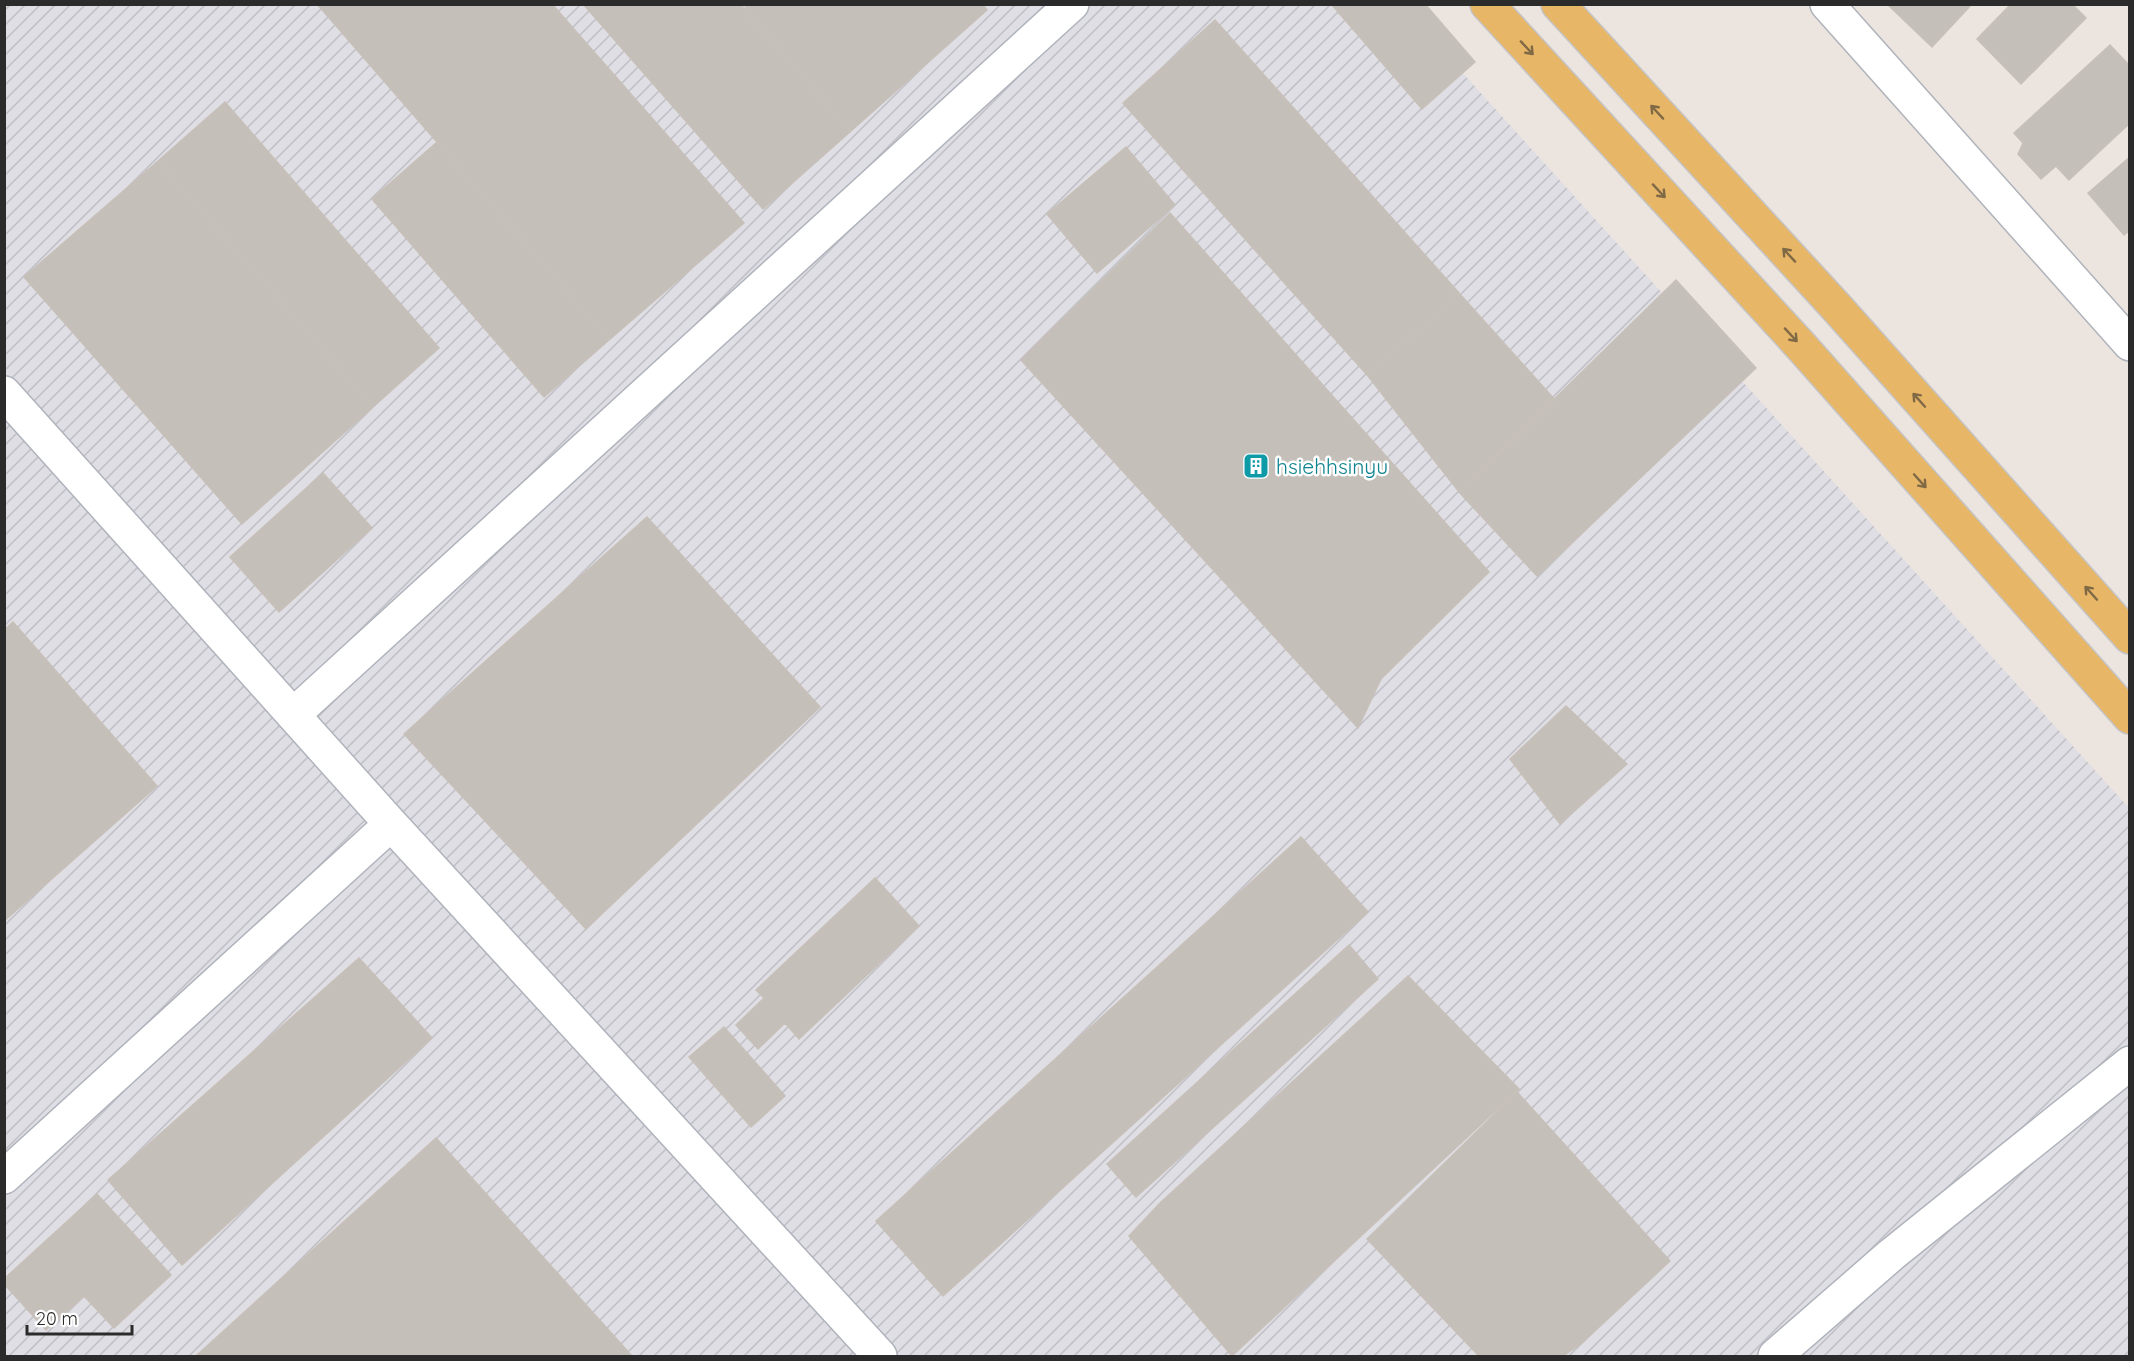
<svg xmlns="http://www.w3.org/2000/svg" width="2134" height="1361" viewBox="0 0 2134 1361" font-family="Quicksand,sans-serif">
<style>
.industrial{fill:url(#industrial-furrows)}
.building{fill:#c5bfba;stroke:#c7c0b8;stroke-width:1.5}
.lines{fill:none;stroke-linecap:round;stroke-linejoin:round}
.street-casing{stroke:#afb3bb;stroke-width:36}
.primary-casing{stroke:#c4c4c4;stroke-width:36}
.street{stroke:#fff;stroke-width:33}
.primary{stroke:#e8b667;stroke-width:33}
.oneway{stroke:#806a46}
.labels{text-anchor:middle;dominant-baseline:central;stroke-width:5;stroke-linejoin:round;paint-order:stroke}
.culture-label{font-size:21px;fill:#0d838f;stroke:#fff;text-anchor:start}
</style>
<defs>
<pattern id="industrial-furrows" width="10" height="10" patternUnits="userSpaceOnUse" patternTransform="scale(1.5)"><rect width="10" height="10" fill="#dfdee5"/><path d="M-1 1l2-2M0 10L10 0M9 11l2-2" fill="none" stroke="#c0bfc5"/></pattern>
</defs>
<rect width="100%" height="100%" fill="#ece4de"/>
<!-- industrial -->
<path class="industrial" d="M5 5H1401L2129 808V1356H5Z"/>
<!-- building -->
<path class="building" d="M317 4H552L744 223 609 340Z
M583 4H739L851 131 763 209Z
M749 4H982L987 10 851 131 744 9Z
M1425 4 1475 62 1422 109 1332 5Z
M1887 4H1972L1932 47Z
M2011 4H2072L2086 18 2021 84 1977 39Z
M1215 20 1459 293 1368 376 1123 103Z
M2110 45 2130 66V123L2069 180 2056 166 2041 179 2018 154 2023 143 2014 133Z
M225 102 439 348 373 407 158 161Z
M437 142 609 340 544 397 372 199Z
M1126 147 1175 205 1097 273 1047 214Z
M2130 157V230L2124 235 2088 193Z
M158 161 373 407 242 524 24 277Z
M1170 213 1489 572 1381 679 1358 728 1021 360Z
M1676 280 1756 368 1537 576 1459 492Z
M1459 293 1556 401 1459 492 1368 376Z
M323 473 372 528 279 612 230 557Z
M647 517 820 707 586 929 404 734Z
M13 622 157 786 4 921V630Z
M1566 706 1627 764 1560 824 1510 759Z
M1301 837 1368 912 943 1296 876 1221Z
M875 878 919 926 799 1039 785 1023 758 1049 736 1025 764 998 756 990Z
M1349 945 1378 979 1136 1197 1107 1164Z
M359 958 432 1038 182 1265 108 1180Z
M1408 976 1519 1089 1232 1356 1129 1236 1160 1203Z
M724 1027 785 1096 751 1127 689 1057Z
M1517 1092 1670 1261 1581 1344 1563 1356H1479L1367 1239Z
M436 1138 632 1356H196Z
M97 1194 171 1275 114 1328 84 1296 46 1330 4 1284V1279Z"/>
<g class="lines">
<!-- street casing -->
<g class="street-casing">
<path id="street" d="M1827 4 2130 344
M4 393 391 824 880 1356
M293 715 1072 4
M4 1177 391 824
M1775 1356 1891 1255 2130 1063"/>
</g>
<!-- primary casing -->
<g class="primary-casing">
<path id="primary" d="M1487 4 1800 345 2130 717
M1558 4 1838 309 2130 637"/>
</g>
<!-- street -->
<use href="#street" class="street"/>
<!-- primary -->
<use href="#primary" class="primary"/>
</g>
<!-- one-way arrows -->
<defs><path id="oneway-shaft" d="M-6 0H5M1.5-3L5.5 0L1.5 3" fill="none" stroke-width="1.6" stroke-linecap="round" stroke-linejoin="round" transform="scale(1.5)"/></defs>
<g class="oneway">
<use href="#oneway-shaft" transform="translate(1527 48) rotate(47)"/>
<use href="#oneway-shaft" transform="translate(1657 112) rotate(-133)"/>
<use href="#oneway-shaft" transform="translate(1659 191) rotate(47)"/>
<use href="#oneway-shaft" transform="translate(1789 255) rotate(-133)"/>
<use href="#oneway-shaft" transform="translate(1791 335) rotate(47)"/>
<use href="#oneway-shaft" transform="translate(1919 400) rotate(-132)"/>
<use href="#oneway-shaft" transform="translate(1920 481) rotate(48)"/>
<use href="#oneway-shaft" transform="translate(2091 593) rotate(-132)"/>
</g>
<!-- icons -->
<defs>
<g id="building-square" transform="scale(1.35)"><rect x="-9" y="-9" width="18" height="18" rx="4" fill="#0f9aa8" stroke="#fff"/><path d="M-4-6H4V6H1V3H-1V6H-4ZM-2.5-4.3h1.7v1.8h-1.7ZM.8-4.3h1.7v1.8H.8ZM-2.5-1h1.7V.8h-1.7ZM.8-1h1.7V.8H.8Z" fill="#fff"/></g>
</defs>
<g fill-rule="evenodd">
<use href="#building-square" x="1256" y="466"/>
</g>
<g class="labels">
<!-- culture labels -->
<g class="culture-label">
<text x="1276" y="466">hsiehhsinyu</text>
</g>
</g>
<!-- border -->
<rect width="2134" height="1361" fill="none" stroke="#2b2b2b" stroke-width="12"/>
<!-- scale -->
<path d="M27 1325v9h105v-9" fill="none" stroke="#2b2b2b" stroke-width="3"/>
<text x="36" y="1325" font-size="18" fill="#2b2b2b" stroke="#ffffff" stroke-width="4.5" paint-order="stroke">20 m</text>
</svg>
